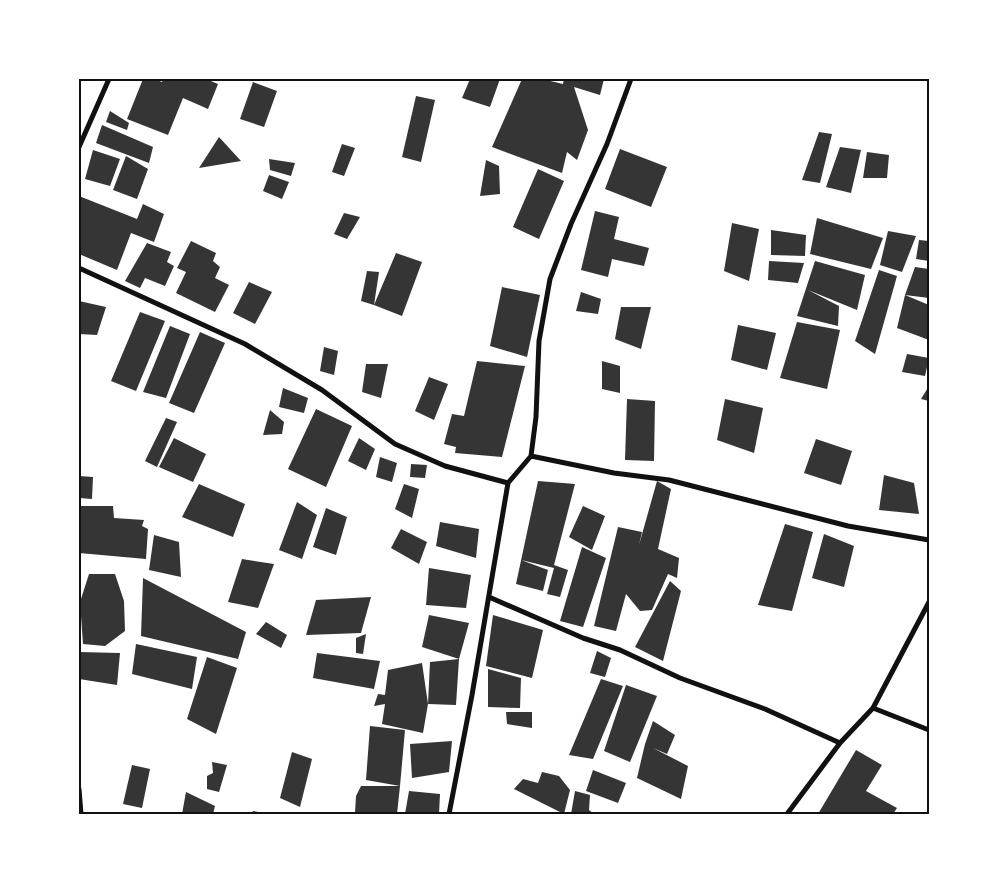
<svg xmlns="http://www.w3.org/2000/svg" width="1008" height="893" viewBox="0 0 1008 893" font-family="Overpass,sans-serif">
<style>
.building{fill:#353535}
.lines{fill:none;stroke-linecap:round;stroke-linejoin:round}
.minor{stroke:#111;stroke-width:5}
.neatline{fill:none;stroke:#111;stroke-width:2}
</style>
<rect width="100%" height="100%" fill="#fff"/>
<!-- building -->
<path class="building" d="M143 79H155L162 82 163 79H206L218 84 208 109 183 98 168 135 127 119Z
M470 79H500L490 107 462 98Z
M522 79H542L563 84 564 79H604L600 95 574 87 588 130 577 160 567 152 562 173 492 147Z
M253 82 277 91 264 127 240 119Z
M416 96 435 100 421 162 402 157Z
M110 111 129 123 127 130 106 122Z
M102 125 153 147 149 163 96 143Z
M819 132 832 134 820 183 802 180Z
M219 137 241 161 199 168Z
M342 144 355 148 344 176 332 172Z
M840 147 861 150 851 193 826 187Z
M620 149 667 167 651 207 605 189Z
M93 150 120 159 110 186 85 179Z
M867 152 889 155 887 178H863Z
M126 156 148 169 137 199 113 190Z
M269 159 295 163 291 176 270 170Z
M486 160 499 166 500 194 480 196Z
M538 169 564 181 539 239 513 227Z
M269 175 289 182 282 199 263 191Z
M79 196 137 219 143 204 164 214 154 242 131 233 117 270 79 254Z
M595 211 619 217 614 239 649 248 644 266 612 259 608 277 581 270Z
M344 213 360 217 347 239 334 234Z
M817 218 883 238 871 269 810 254Z
M732 223 759 229 749 281 724 271Z
M771 230 806 235 805 256 771 255Z
M888 231 916 236 902 272 880 265Z
M919 240 929 241V261L916 259Z
M191 241 216 253 213 261 220 267 215 278 229 285 215 312 176 293 186 272 177 268Z
M147 243 171 252 167 262 174 266 165 286 145 278 140 288 125 281Z
M396 253 422 262 402 316 374 305 361 301 367 271 379 272 374 305Z
M769 261 804 263 798 283 768 280Z
M815 261 865 275 857 310 808 290 839 306 838 326 797 316Z
M915 267 929 269V298L905 295Z
M879 270 897 276 875 354 855 341Z
M249 282 272 292 255 324 233 313Z
M502 287 540 295 527 357 490 346Z
M581 292 601 299 598 314 576 311Z
M905 295 929 305V340L897 328Z
M79 301 106 307 97 335 79 334Z
M621 307H651L641 349 615 339Z
M140 312 165 321 136 391 111 381Z
M797 322 840 330 827 389 780 378Z
M738 325 776 333 767 370 731 360Z
M170 326 190 334 166 398 143 392Z
M200 332 225 343 194 413 169 403Z
M324 347 338 351 334 375 320 371Z
M907 354 929 358 925 376 902 372Z
M477 361 525 366 502 457 455 453 456 447 444 444 452 414 464 416Z
M602 361 620 366V393L602 389Z
M366 364H388L381 398 362 392Z
M429 377 448 384 434 420 415 411Z
M929 386V401L921 399Z
M283 388 308 398 304 413 279 407Z
M627 399 655 401 654 461 625 460Z
M725 399 763 408 754 453 717 440Z
M316 409 352 426 326 487 288 469Z
M270 410 284 422 282 434 263 435Z
M166 418 177 422 157 467 145 461Z
M174 438 206 454 193 482 159 467Z
M359 438 375 449 366 470 348 461Z
M816 439 852 451 841 485 804 473Z
M380 457 397 463 392 482 376 477Z
M411 464 427 465 425 478 410 477Z
M884 475 914 483 919 514 879 510Z
M79 476 93 477 92 499 79 498Z
M538 481 575 484 554 565 568 570 560 597 547 594 554 568 521 560 548 570 543 591 516 584Z
M657 481 671 489 658 549 679 558 677 578 668 574 652 610 640 611 626 594 616 631 594 626 618 527 642 532 639 545Z
M199 484 245 504 233 537 182 517Z
M404 484 419 489 412 518 395 509Z
M297 502 317 515 302 559 279 550Z
M79 506H113L114 518 144 520 142 526 148 529 146 559 79 553Z
M583 506 605 516 592 550 569 537Z
M326 508 347 517 336 555 313 547Z
M440 522 479 529 476 558 436 546Z
M785 524 813 532 792 611 758 605Z
M401 529 427 542 419 564 391 548Z
M824 534 854 546 844 587 812 578Z
M154 535 179 542 181 577 149 570Z
M582 547 606 558 583 627 560 621Z
M242 559 274 564 258 608 228 602Z
M429 568 471 575 466 608 426 605Z
M89 574H115L124 601 125 631 105 646 83 644 80 602Z
M143 578 246 632 238 659 141 636Z
M670 581 681 591 663 661 635 647Z
M371 597 361 633 306 635 316 600Z
M429 615 469 623 459 659 422 647Z
M493 615 543 630 532 678 486 666Z
M266 622 287 635 281 648 256 634Z
M366 634 363 654 356 653V638Z
M136 644 197 657 192 689 132 674Z
M597 651 611 658 605 677 590 673Z
M79 652 120 653 117 685 79 679Z
M317 653 380 661 374 689 313 678Z
M207 657 237 668 216 734 187 719Z
M459 659 456 705 428 704 430 662Z
M422 663 428 704 423 733 382 724 385 704 374 706 378 694 385 695 388 670Z
M488 669 521 678 520 708 488 707Z
M601 679 623 686 593 759 569 755Z
M626 685 657 696 630 762 604 751Z
M506 712H532V728L507 724Z
M653 721 675 735 667 754 653 748 688 766 681 799 637 778 645 744Z
M370 726 405 730 400 786 366 780Z
M452 741 449 772 412 778 410 744Z
M856 750 882 765 866 791 897 808 893 814H818Z
M292 752 312 759 300 807 280 798Z
M212 762 227 765 219 792 207 789V776L213 773Z
M132 765 150 769 142 808 123 804Z
M593 770 626 783 618 803 586 791Z
M542 772 559 776 570 790 564 814 514 789 523 779 538 783Z
M361 786H400L397 814 355 813 356 796Z
M409 791 440 794 439 814H405Z
M575 791 590 795 589 810 594 814H571Z
M186 792 215 806 213 814H182Z
M253 811 264 813V814H252Z"/>
<g class="lines">
<!-- minor -->
<path class="minor" d="M79 147 109 79
M79 268 245 344 322 390 395 444 445 466 508 483
M531 456 614 473 669 480 848 526 929 540
M489 597 583 638 620 650 680 678 765 709 840 743
M873 708 929 730
M79 789 81 814
M449 814 472 695 508 483 531 456 536 417 539 341 550 279 571 224 607 144 631 79
M787 814 840 743 873 708 929 602"/>
</g>
<!-- border -->
<rect width="1008" height="893" fill="none" stroke="#ffffff" stroke-width="160"/>
<rect x="80" y="80" width="848" height="733" class="neatline"/>
</svg>
